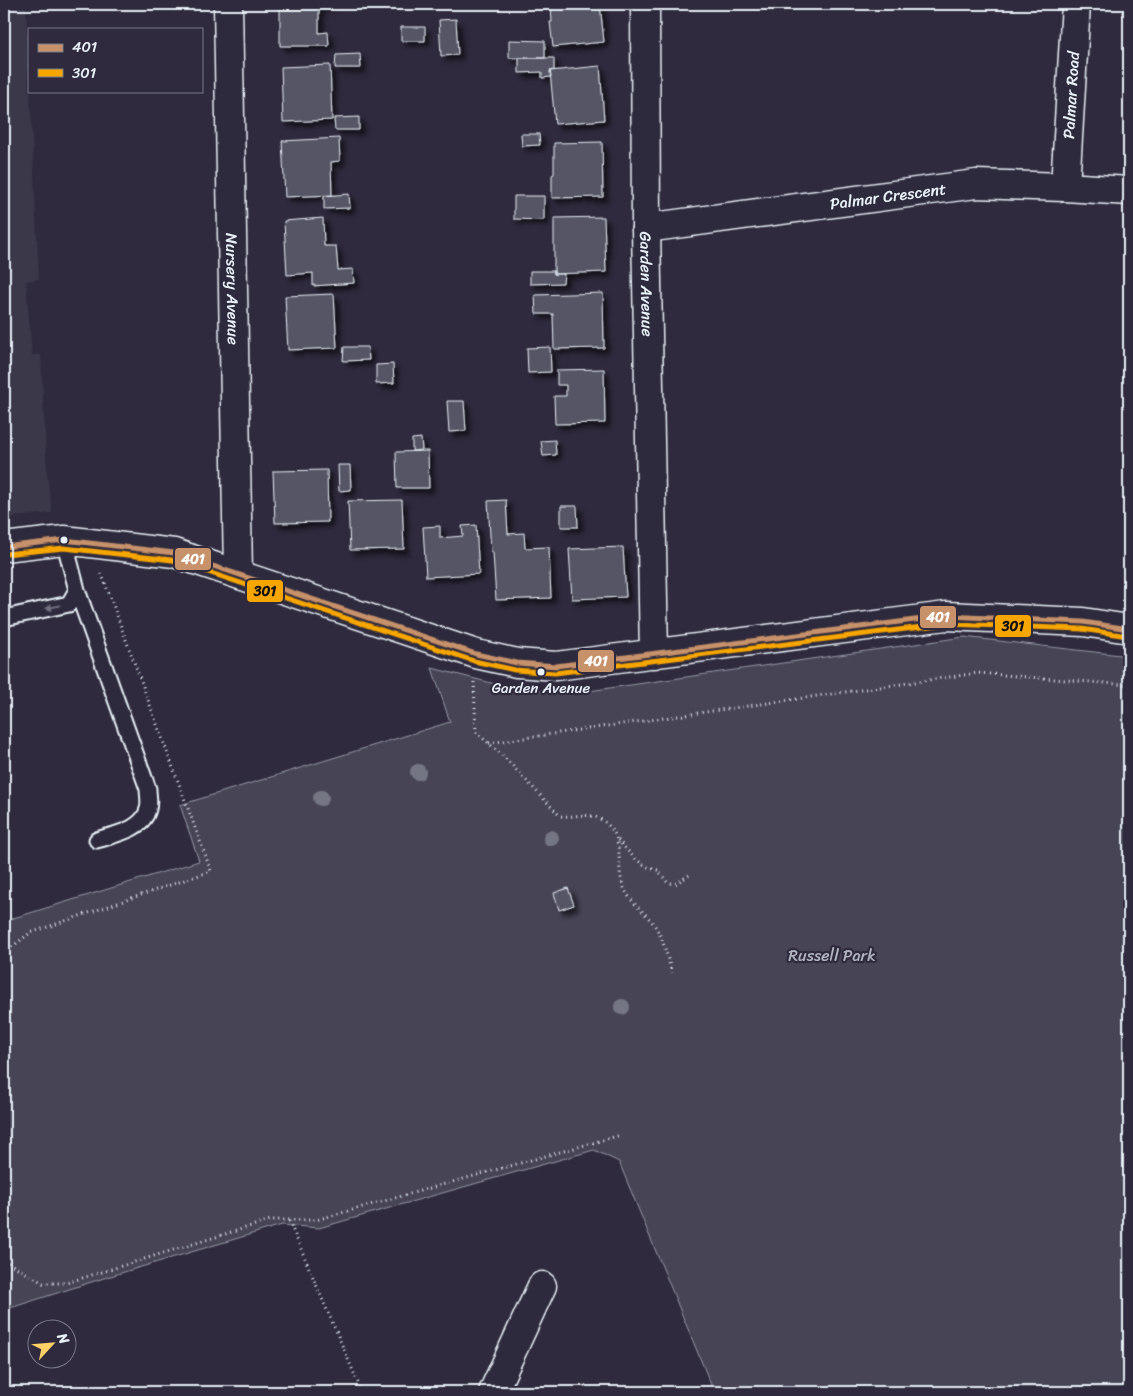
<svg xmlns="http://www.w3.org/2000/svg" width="1133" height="1396" viewBox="0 0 1133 1396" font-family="Sriracha,sans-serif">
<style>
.built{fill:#3b3749}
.green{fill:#464455;stroke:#979aa6}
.building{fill:#575565;stroke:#e8f1f8;filter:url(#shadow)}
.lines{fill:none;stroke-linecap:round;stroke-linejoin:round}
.service-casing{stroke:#e8f1f8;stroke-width:19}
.minor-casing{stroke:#e8f1f8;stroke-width:31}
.tertiary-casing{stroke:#e8f1f8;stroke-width:31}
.path{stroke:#e8f1f8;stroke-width:3;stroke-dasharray:1 4;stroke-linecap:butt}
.service{stroke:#2f2a3d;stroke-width:15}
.minor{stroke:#2f2a3d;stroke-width:28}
.tertiary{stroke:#2f2a3d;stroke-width:28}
.bus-1-casing{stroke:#2f2a3d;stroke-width:9}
.bus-2-casing{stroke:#2f2a3d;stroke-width:9}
.bus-1{stroke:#c7916a;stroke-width:5}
.bus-2{stroke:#f7a600;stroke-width:5}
.tree{fill:#757684}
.oneway{fill:#70707e}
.bus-dot{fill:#e8f1f8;stroke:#2f2a3d;stroke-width:2}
.labels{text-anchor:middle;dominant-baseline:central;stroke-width:4.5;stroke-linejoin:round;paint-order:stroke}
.bus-label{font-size:15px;fill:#e8f1f8;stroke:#2f2a3d}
.street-label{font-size:16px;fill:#e8f1f8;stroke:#2f2a3d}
.park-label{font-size:16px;fill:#afb4bf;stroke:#2f2a3d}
.line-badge{stroke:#2f2a3d;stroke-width:2}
.badge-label{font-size:14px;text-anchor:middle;font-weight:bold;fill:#fff}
.pale-badge-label{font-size:14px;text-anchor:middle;font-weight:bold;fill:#111}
</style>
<defs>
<filter id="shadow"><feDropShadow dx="4.5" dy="4.5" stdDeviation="2.5" flood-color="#0009"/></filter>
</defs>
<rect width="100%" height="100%" fill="#2f2a3d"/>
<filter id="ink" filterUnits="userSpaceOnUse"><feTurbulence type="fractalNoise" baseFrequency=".02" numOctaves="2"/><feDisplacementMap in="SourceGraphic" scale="10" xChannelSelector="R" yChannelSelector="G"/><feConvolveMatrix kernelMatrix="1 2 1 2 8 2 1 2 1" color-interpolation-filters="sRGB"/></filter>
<g filter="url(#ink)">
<!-- built -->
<path class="built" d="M4 4H26L29 91H30L39 279 26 281 32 355H41L47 472 52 513 4 518Z"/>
<!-- green -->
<path class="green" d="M964 637 1129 656V1392H714L619 1162 594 1150 319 1228 282 1225 104 1278 4 1310V921L199 861 180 805 450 722 432 668 511 688 568 694Z"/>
<!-- building -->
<path class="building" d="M280 4H331V6H319V33L328 32 329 46H280Z
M551 4H600L604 42 553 47 550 22H552Z
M456 19 458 55 441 56 439 20Z
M401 27H425V41H401Z
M509 40 545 41V58H509Z
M360 54 361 68H335L336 55Z
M519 58H554V70L550 71 551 77 542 78V72L519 73Z
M330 65 332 120 283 122 281 67Z
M600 66 604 120 555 124 550 71Z
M359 117V130H335L334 118Z
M521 134H539L540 145 522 146Z
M339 138 340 161 331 162 332 195 285 197 282 141Z
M602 142 603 197 552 198V175L554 174V143Z
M349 194 350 208 324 209V196Z
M514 196H544V220L514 219Z
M604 217 606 272 554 274V218Z
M323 218 324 246H336L338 270 353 269 354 283 313 286V273L287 275 284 221Z
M530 271H554V274H564L563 283 530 284Z
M603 293 604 348 554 349 553 314H536L535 295Z
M334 294 337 348 288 350 285 296Z
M344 347H368L369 360 343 361Z
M550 347 551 372 528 373 527 348Z
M393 364 394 383 376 384V365Z
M604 369 605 423 555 424 554 396H566V385H557V370Z
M447 401H464L466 431 449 432Z
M421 438 422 450 412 451V439Z
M555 440 556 455 543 456 541 441Z
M428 451 429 488H397L396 452Z
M338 465H350L351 490 339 491Z
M327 470 328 522 275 523 273 471Z
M402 500 404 549 350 550 348 501Z
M506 500 508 534 524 533 525 548 549 547 551 598 496 600 493 552H491L488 501Z
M561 506H577L578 527H561Z
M476 525 479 574 426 577 423 527 440 526V538L463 536 462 526Z
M623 547 626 597 572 599 569 549Z
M568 888 574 905 559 910 554 893Z"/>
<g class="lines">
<!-- service casing -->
<g class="service-casing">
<path id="service" d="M77 590 148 789C148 795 150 803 148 809 143 830 115 834 97 840
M4 618 69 604 77 590 64 540"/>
</g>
<!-- minor casing -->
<g class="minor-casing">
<g id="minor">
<path id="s1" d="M228 4 238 574"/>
<path id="s2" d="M645 4 646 228 654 654"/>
<path id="s3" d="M1065 187 1076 4"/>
<path id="s4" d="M646 228 976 184 1065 187 1129 191"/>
<path d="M493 1392 542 1286"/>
</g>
</g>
<!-- tertiary casing -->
<g class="tertiary-casing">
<path id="tertiary" d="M4 547 64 540 174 553 476 654 517 663 556 666 946 616 1083 622 1129 629"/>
</g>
<!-- path -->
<path class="path" d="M474 682 476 732 502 755 560 816C581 818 592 809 609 826 624 841 616 866 623 885 629 903 645 911 655 926 664 940 667 957 672 973
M489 743 978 673 1129 685
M618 840C629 852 641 868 658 870L667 882 675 884 691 874
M4 953 30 933 211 871 101 572
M289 1221 362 1392
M4 1260 43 1283H66L271 1220H316L621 1135"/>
<!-- service -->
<use href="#service" class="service"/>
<!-- minor -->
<use href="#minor" class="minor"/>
<!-- tertiary -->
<use href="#tertiary" class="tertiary"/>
<!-- bus-1 casing -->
<g class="bus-1-casing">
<path id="bus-1" d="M4 547 64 540 174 553 476 654 517 663 556 666 946 616 1083 622 1129 629"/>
</g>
<!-- bus-2 casing -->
<g class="bus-2-casing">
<path id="bus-2" d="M5 554 64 548 172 560 474 661 515 670 555 673 946 624 1082 629 1128 636"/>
</g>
<!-- bus-1 -->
<use href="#bus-1" class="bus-1"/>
<!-- bus-2 -->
<use href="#bus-2" class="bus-2"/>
</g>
<!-- trees -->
<g class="tree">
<circle cx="418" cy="772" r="8"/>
<circle cx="321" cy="798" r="8"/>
<circle cx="551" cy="838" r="8"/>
<circle cx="622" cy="1007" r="8"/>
</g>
<!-- one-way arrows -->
<defs><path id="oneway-solid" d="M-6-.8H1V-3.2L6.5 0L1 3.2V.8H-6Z" transform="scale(1.25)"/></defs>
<use class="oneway" href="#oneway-solid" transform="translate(53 607) rotate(168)"/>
</g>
<!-- markers -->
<g class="bus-dot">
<circle cx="64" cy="540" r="4.5"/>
<circle cx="541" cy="672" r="4.5"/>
</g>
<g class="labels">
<!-- bus labels -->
<g class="bus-label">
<text x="541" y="688">Garden Avenue</text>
</g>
<!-- street labels -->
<g class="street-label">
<text stroke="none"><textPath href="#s3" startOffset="92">Palmar Road</textPath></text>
<text stroke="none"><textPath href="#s4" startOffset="244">Palmar Crescent</textPath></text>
<text stroke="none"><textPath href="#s2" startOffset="280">Garden Avenue</textPath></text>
<text stroke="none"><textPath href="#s1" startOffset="285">Nursery Avenue</textPath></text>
</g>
<!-- park labels -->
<g class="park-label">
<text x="832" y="955">Russell Park</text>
</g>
</g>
<g class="line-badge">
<rect x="174" y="547" width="38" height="24" rx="5" fill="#c7916a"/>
<rect x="246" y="579" width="38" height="24" rx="5" fill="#f7a600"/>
<rect x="919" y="605" width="38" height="24" rx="5" fill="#c7916a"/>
<rect x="994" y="614" width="38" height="24" rx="5" fill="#f7a600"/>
<rect x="577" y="649" width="38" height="24" rx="5" fill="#c7916a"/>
</g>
<g class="badge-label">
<text x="193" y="564">401</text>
<text x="938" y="622">401</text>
<text x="596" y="666">401</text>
</g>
<g class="pale-badge-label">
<text x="265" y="596">301</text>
<text x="1013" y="631">301</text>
</g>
<!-- margin -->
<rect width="1133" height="1396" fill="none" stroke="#2f2a3d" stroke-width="20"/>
<rect x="10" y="10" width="1113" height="1376" fill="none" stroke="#e8f1f8" stroke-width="2" filter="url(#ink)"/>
<!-- legend -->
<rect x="28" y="28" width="175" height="65" fill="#2f2a3d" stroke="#797a88"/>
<rect x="38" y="44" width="25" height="8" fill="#c7916a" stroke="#797a88"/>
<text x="72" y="52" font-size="15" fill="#e8f1f8">401</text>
<rect x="38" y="69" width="25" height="8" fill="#f7a600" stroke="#797a88"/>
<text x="72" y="78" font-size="15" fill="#e8f1f8">301</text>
<!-- north arrow -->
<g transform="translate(52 1344) rotate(64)"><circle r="24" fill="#2f2a3d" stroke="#797a88"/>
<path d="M0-4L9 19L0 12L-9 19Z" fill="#ffd166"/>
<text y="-8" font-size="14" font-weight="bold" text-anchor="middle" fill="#e8f1f8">N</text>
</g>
</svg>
